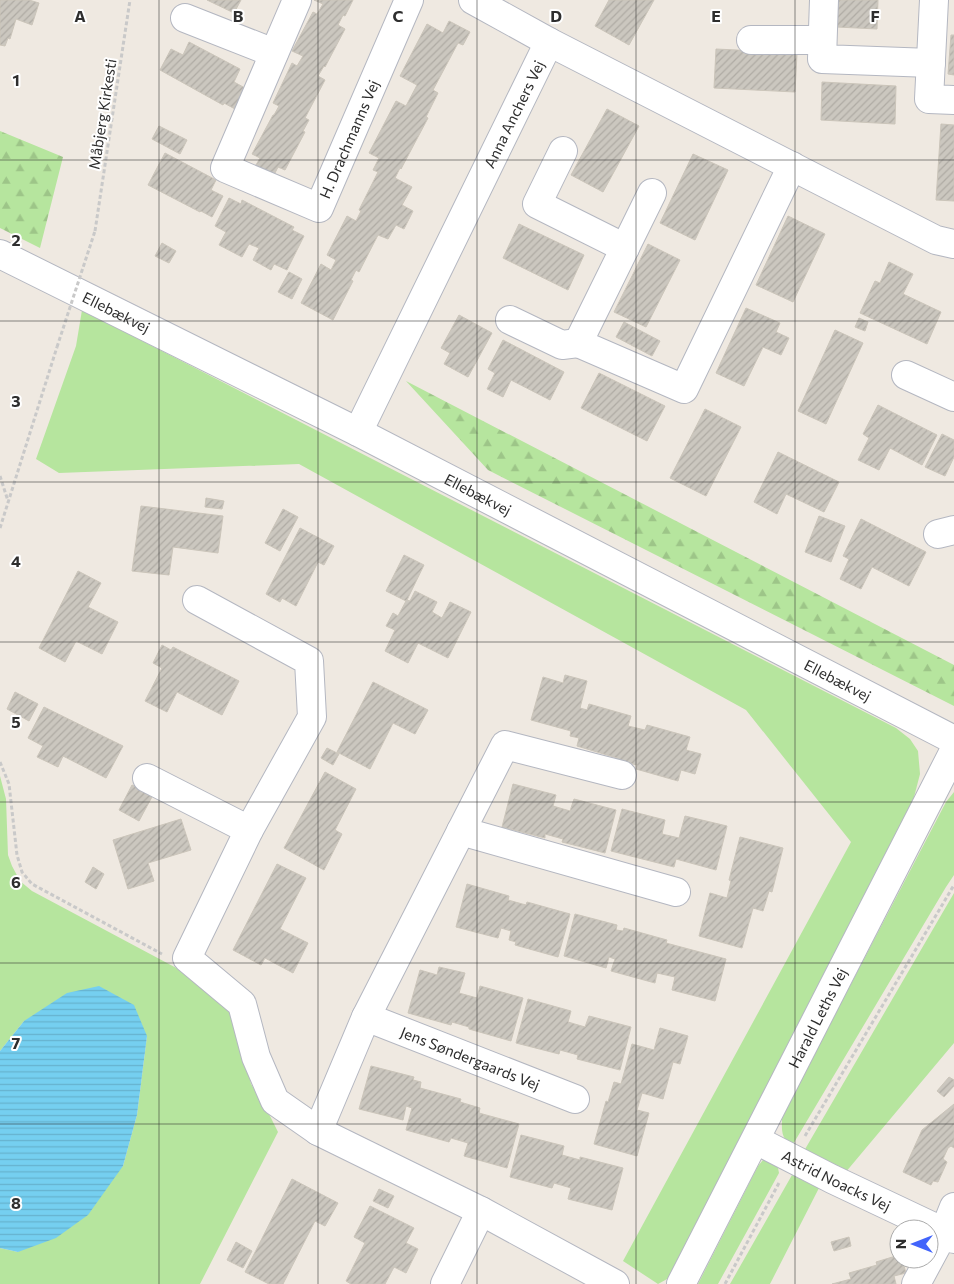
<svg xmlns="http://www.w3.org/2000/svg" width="954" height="1284" viewBox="0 0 954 1284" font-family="Commissioner,sans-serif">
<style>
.grass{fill:#b6e59e}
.forest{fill:url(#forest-firs)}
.water{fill:url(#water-rules)}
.building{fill:url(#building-hatch);stroke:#cbc5ba}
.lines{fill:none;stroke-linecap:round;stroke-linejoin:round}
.minor-casing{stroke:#b4b7c1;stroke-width:30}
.path{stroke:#c9c9c9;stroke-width:3;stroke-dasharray:4 2.5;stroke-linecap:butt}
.minor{stroke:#fff;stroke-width:28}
.path-bridge{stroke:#c9c9c9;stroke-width:3;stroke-dasharray:4 2.5;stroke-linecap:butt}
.grid{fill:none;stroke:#2e2e2e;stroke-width:1;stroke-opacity:0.55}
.labels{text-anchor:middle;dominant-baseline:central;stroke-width:4;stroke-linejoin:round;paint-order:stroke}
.street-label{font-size:15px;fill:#2e2e2e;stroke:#fff}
.grid-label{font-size:16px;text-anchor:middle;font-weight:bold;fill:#2e2e2e;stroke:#fff;stroke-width:4;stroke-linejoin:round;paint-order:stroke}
</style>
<defs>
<pattern id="forest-firs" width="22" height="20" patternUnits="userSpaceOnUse" patternTransform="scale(1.25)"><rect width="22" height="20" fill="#b6e59e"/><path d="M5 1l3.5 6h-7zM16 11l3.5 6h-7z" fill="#9dc588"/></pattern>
<pattern id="water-rules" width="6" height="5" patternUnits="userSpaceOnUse" patternTransform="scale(1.25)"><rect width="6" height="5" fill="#75cff0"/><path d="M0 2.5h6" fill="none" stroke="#66b2ce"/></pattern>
<pattern id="building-hatch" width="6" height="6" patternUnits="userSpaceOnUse" patternTransform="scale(1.25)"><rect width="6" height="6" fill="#cbc7bf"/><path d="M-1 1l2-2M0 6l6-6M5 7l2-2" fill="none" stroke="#afaba4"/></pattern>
</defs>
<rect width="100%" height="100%" fill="#efe9e1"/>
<!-- grass -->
<path class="grass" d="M82 310 896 728 910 739 918 751 920 774 912 805 669 1278 658 1284 623 1261 851 842 746 710 299 464 59 473 36 459 76 346Z
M0 776 6 799 8 855 12 866 20 881 32 891 197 979 226 1003 232 1017 241 1044 251 1084 263 1102 278 1132 200 1284H0V1248L18 1252 123 1166 137 1115 147 1036 24 1021 0 1051Z
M954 792V875L946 887 792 1146C780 1137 782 1130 782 1116L946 802Z
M954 893V1043L845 1173 804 1151Z
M763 1160H769L778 1168 779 1173 718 1284H698L758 1166Z
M792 1175 819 1188 770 1284H730Z"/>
<!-- forest -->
<path class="forest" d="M0 131 63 157 40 248 0 228Z
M406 381 954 665V706L488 470Z"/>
<!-- water -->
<path class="water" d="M99 986 134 1005 147 1036 137 1115 123 1166 88 1215 56 1238 18 1252 0 1248V1051L24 1021 67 993Z"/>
<!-- building -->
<path class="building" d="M0 0H29L39 3 32 25 16 19 10 39 8 38 5 46 0 45Z
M207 0H241L234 13Z
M314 0H353L345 16 343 15 338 25 345 29 325 67 324 66 318 76 325 80 305 118 309 120 303 131 305 132 285 170 278 167 274 175 256 165 260 158 252 154 273 115H274L279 106 273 103 292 63 297 66 303 56 292 51 313 12 317 14 323 4Z
M609 0H654L629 45 595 26Z
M838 0H878L877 29 837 27Z
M449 21 470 32 463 45 458 43 433 90 438 93 426 117 428 118 401 169 400 168 395 178 412 187 402 205 413 211 404 229 396 225 388 239 378 235 359 272 356 270 351 280 353 281 333 320 301 303 321 264 331 270 336 260 327 255 347 216 356 221 361 211 359 210 378 172 373 170 379 158 369 153 396 101 406 106 417 85 400 76 427 24 443 33Z
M951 35H954V75L948 74Z
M189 42 240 69 234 82 245 88 235 109 224 103 223 105 160 70 171 49 183 55Z
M716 49 797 53 795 92 714 88Z
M822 82 896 86 895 124 821 120Z
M607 109 639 126 603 192 571 175Z
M941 124 954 125V201L936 200Z
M159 126 187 140 180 154 152 139Z
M165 153 216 180 211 190 223 196 212 217 201 211 200 212 148 185Z
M693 154 728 170 695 240 660 223Z
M229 198 241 204 242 200 294 227 292 230 304 236 287 270 274 264 271 270 253 260 259 248 249 244 242 257 219 245 226 232 215 226Z
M788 216 825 234 793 302 756 285Z
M519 224 584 255 568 290 503 258Z
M162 243 176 251 169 263 155 256Z
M648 244 680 260 646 327 614 312Z
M889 262 913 274 903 294 941 312 927 344 860 313 875 281 880 283Z
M289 272 302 279 292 299 278 292Z
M746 308 780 323 776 332 789 338 781 355 763 347 744 386 716 373Z
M459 315 492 333 468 377 444 364 450 353 441 348Z
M859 318 868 322 865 331 855 327Z
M624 322 660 341 652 356 616 337Z
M835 330 863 343 826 424 798 411Z
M503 340 564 372 550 400 511 380 503 397 487 389 495 373 488 369Z
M599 373 665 406 647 441 581 408Z
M878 405 937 435 922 465 890 448 879 470 858 460 869 438 863 434Z
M705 409 741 427 706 496 670 478Z
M942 434 954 440V457L945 476 925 467Z
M778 452 839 482 824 512 786 494 777 514 754 502Z
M206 498 224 501 222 509 205 507Z
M141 506 223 516 218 553 173 547 169 575 132 571Z
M283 509 298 517 280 551 265 543Z
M819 516 845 526 831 562 805 552Z
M861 519 926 552 909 586 872 567 861 589 840 579 849 559 843 556Z
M300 528 334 546 324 565 318 562 296 606 282 598 280 602 266 594Z
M404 555 424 565 407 600 410 601 415 591 437 602 432 612 442 618 450 602 471 612 448 658 418 643 408 663 385 651 395 630 386 626 393 613 398 616 406 601 386 591Z
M78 571 101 583 88 607 118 622 102 654 76 641 65 662 39 648Z
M162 645 171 650 173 647 239 681 222 715 177 692 167 712 145 701 162 668 153 663Z
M565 675 587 681 580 708 587 710 589 704 631 716 628 726 645 730 647 725 690 737 686 750 701 754 695 774 681 770 678 781 636 769 637 765 616 760 617 758 577 746 579 738 570 736 571 731 531 720 543 677 563 683Z
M373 682 428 710 415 734 393 723 370 769 337 752Z
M15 692 38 704 29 721 7 709Z
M44 707 123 746 106 778 63 756 58 767 37 757 43 746 28 738Z
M327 748 339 754 333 765 321 758Z
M325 772 356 789 335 830 342 834 324 870 284 848Z
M513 784 556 795 553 806 570 811 574 799 616 810 605 853 562 842 563 839 545 834V838L502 827Z
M132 785 153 795 139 821 119 810Z
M622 809 665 820 662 834 679 838 685 816 727 826 716 870 676 859 674 867 611 851Z
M181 819 191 850 148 863 154 881 128 889 113 840Z
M740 837 783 848 772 892 769 891 763 911 753 908 742 948 699 936 710 893 727 898 731 881 729 880Z
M277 864 306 878 280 929 308 943 293 973 265 958 261 965 233 950Z
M93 867 104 874 96 889 85 882Z
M467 884 509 896 508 900 526 905 527 902 570 914 558 957 515 945 516 942 509 940 511 931 501 928 498 938 456 927Z
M575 914 617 925 616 930 623 931 624 928 667 940 666 943 726 959 715 1001 672 990 675 977 657 973 655 983 611 971 615 959 609 957 606 968 564 956Z
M439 967 465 973 459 993 477 998 480 986 523 998 511 1041 469 1029V1027L452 1022 451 1025 408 1013 420 970 437 975Z
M528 999 571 1011 568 1022 585 1027 589 1016 631 1027 620 1070 577 1059 578 1055 560 1050 559 1054 516 1043Z
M660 1028 688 1036 680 1064 673 1062 663 1099 642 1093 637 1110 649 1113 637 1156 594 1144 606 1101 608 1102 614 1082 621 1084 632 1044 654 1050Z
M371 1066 414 1077 413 1080 421 1082 420 1088 461 1099 460 1102 480 1108 479 1113 519 1124 507 1168 464 1156 468 1143 451 1138 449 1142 406 1130 412 1108 406 1106 403 1120 359 1109Z
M949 1077 954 1080V1086L944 1097 937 1091Z
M954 1104V1148L951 1146 948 1148 943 1159 947 1162 938 1182 933 1181 931 1185 903 1172 922 1130Z
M521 1135 564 1146 562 1155 580 1160V1157L623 1168 612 1210 568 1199 571 1188 554 1183 552 1188 510 1177Z
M292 1179 338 1203 325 1226 315 1221 283 1284H269L245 1272Z
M379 1189 394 1196 388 1208 373 1201Z
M370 1206 414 1228 406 1243 418 1249 406 1273 394 1267 385 1284H351L346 1281 365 1243 354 1237Z
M849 1237 851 1246 834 1251 831 1242Z
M236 1242 252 1251 243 1268 227 1260Z
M899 1255V1259H902L906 1273 894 1276 896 1284H832L851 1279 849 1273 877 1265 876 1262Z"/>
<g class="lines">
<!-- minor casing -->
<g class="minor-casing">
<g id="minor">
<path id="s1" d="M297 0 225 168 319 208 409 0"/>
<path d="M473 0 549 42 936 240 954 244"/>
<path d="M824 0 822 59 931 63"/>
<path d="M934 0 929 99 954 100"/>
<path d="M185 18 274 53"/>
<path d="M751 40H822"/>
<path d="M563 151 537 204 625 248"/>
<path d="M652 193 578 343 684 389 792 166"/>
<path id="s2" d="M0 254 358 432 954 740"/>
<path d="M510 320 562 345 578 343"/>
<path d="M906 375 954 397"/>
<path id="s3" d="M358 432 549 42"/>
<path d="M938 534 954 530"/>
<path d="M197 600 309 661 312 717 249 830 187 958 242 1004 256 1057 275 1101 318 1131 481 1211 615 1284"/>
<path d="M147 778 249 830"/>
<path d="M461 831 676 892"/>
<path id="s4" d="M366 1017 575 1099"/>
<path d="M318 1131 366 1017 505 745 622 775"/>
<path id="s5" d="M756 1140 832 1179 944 1232 954 1239"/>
<path d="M445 1284 481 1211"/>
<path id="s6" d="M681 1284 954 751"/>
<path d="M916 1284 944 1232 954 1207"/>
</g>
</g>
<!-- path -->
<path class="path" d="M95 231 130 0
M0 476 8 501
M0 528 57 347
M0 762 9 784 17 855 22 872 32 884 162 954
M805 1136 954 885
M725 1284 780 1181"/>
<!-- minor -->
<use href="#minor" class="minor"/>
<!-- path-bridge -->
<path class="path-bridge" d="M57 347 95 231"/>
</g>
<!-- grid -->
<path class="grid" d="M159 0V1284M318 0V1284M477 0V1284M636 0V1284M795 0V1284M0 160H954M0 321H954M0 482H954M0 642H954M0 802H954M0 963H954M0 1124H954"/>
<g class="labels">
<!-- street labels -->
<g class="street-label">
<text transform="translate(102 114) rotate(-81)">Måbjerg Kirkesti</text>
<text stroke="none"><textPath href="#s3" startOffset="354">Anna Anchers Vej</textPath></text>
<text stroke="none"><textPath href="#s1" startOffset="360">H. Drachmanns Vej</textPath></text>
<text stroke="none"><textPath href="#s2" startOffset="130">Ellebækvej</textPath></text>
<text stroke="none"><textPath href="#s2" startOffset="535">Ellebækvej</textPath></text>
<text stroke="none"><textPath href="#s2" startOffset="940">Ellebækvej</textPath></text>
<text stroke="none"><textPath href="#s6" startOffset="299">Harald Leths Vej</textPath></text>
<text stroke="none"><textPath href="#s4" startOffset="112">Jens Søndergaards Vej</textPath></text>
<text stroke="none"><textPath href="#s5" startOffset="90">Astrid Noacks Vej</textPath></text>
</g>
</g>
<g class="grid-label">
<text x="80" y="22">A</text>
<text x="238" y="22">B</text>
<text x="398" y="22">C</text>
<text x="556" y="22">D</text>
<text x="716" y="22">E</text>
<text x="875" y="22">F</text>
<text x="16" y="86">1</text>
<text x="16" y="246">2</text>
<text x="16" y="407">3</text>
<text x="16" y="567">4</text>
<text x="16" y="728">5</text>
<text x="16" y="888">6</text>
<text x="16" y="1049">7</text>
<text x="16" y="1209">8</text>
</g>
<!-- north arrow -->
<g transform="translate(914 1244) rotate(270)"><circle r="24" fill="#ffffff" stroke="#ababab"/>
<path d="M0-4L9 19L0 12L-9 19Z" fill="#4264fb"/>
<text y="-8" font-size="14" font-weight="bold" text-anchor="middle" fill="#2e2e2e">N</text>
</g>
</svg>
